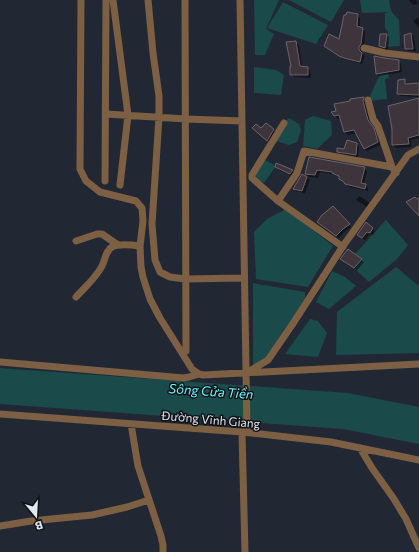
<svg xmlns="http://www.w3.org/2000/svg" width="419" height="552" viewBox="0 0 419 552" font-family="Commissioner,sans-serif">
<style>
.water{fill:#1b4a4b}
.shadow{fill:#0007}
.building{fill:#3e343c;stroke:#6e626b}
.lines{fill:none;stroke-linecap:round;stroke-linejoin:round}
.minor{stroke:#7d5f43;stroke-width:7}
.labels{text-anchor:middle;dominant-baseline:central;stroke-width:3;stroke-linejoin:round;paint-order:stroke}
.street-label{font-size:12px;fill:#e3e7ee;stroke:#0e1116}
.water-label{font-size:13px;font-style:italic;fill:#67fafd;stroke:#0e1116}
</style>
<rect width="100%" height="100%" fill="#222833"/>
<!-- water -->
<path class="water" d="M254 0H279L266 29 274 34 265 55H255Z
M289 0H344L331 22Z
M360 0H389L391 11 399 20 400 46 386 47 388 32 385 28V13L389 12 362 13Z
M283 2 328 25 316 44 267 28Z
M254 67 276 70 284 75 281 95 254 93Z
M388 73 389 78 385 79 387 99 368 101 377 80 381 74Z
M313 116 331 121 332 135 317 149 303 146 305 120Z
M289 118 299 124 301 130 297 142 289 145 273 140 284 123Z
M263 159 276 166 264 183 258 180 255 175Z
M286 209 333 246 308 287 256 279 254 232 267 219Z
M386 220 408 245 397 259 369 282 354 268 355 254Z
M396 267 419 286V353L336 355 337 312Z
M332 271 345 277 356 286 329 309 316 302Z
M253 283 305 292V298L280 339 266 358 253 366Z
M310 319 318 321 327 333 318 357 285 354Z
M0 368 348 393 419 407V444L343 429 0 404Z"/>
<!-- shadow -->
<path class="shadow" d="M409 0H416L418 4 413 5Z
M358 15 360 18V28L362 29 365 31 364 47 361 50 362 54 365 56 362 64 342 58 328 48 340 41Z
M419 17V28L413 21Z
M411 34 414 37 416 51H409L406 49Z
M386 35 389 37 388 50 383 49 380 46Z
M296 42 299 45 302 67 308 68 310 70 311 78 294 77 291 74Z
M399 61 401 64 402 72 379 76 376 73Z
M404 80 407 83V85L419 84V97L401 96 398 93Z
M364 98 366 101V105L371 124 376 132 380 145 367 151 364 149 357 133 348 135 345 132 341 118 338 119 335 116Z
M419 99V138L411 140V147L396 148 393 145Z
M266 124 277 133 270 143 256 131 261 130Z
M356 144 359 147 358 158 341 154 338 152 345 150Z
M310 158 364 168 367 171 364 184 368 188V191L349 187 340 179V177L334 174 320 172 318 178 309 177 307 174Z
M276 167 291 170 294 173 293 176 279 170Z
M302 175 307 177 310 180 305 193 296 191 294 188Z
M359 196 366 200 369 203 367 207 359 202 356 200Z
M333 207 351 227 345 231 339 238 318 222Z
M372 228 375 231 373 235 370 234 365 240 358 235Z
M342 259 361 260 364 262 357 270 344 262Z"/>
<!-- building -->
<path class="building" d="M347 12 358 14 357 26 363 28 361 44 359 47V50L362 53 360 62 344 58 339 56 324 46 329 34 339 39 344 15H346Z
M411 33 413 49H405L404 35Z
M380 34H387L385 48 379 46Z
M296 41 300 66 308 67V75H290V66H291L286 42Z
M374 56 384 58 399 60V70L376 74Z
M405 79V84L419 83V95L397 94 398 80Z
M364 97 363 101 368 120 374 128 378 142 364 149 354 130 344 132 339 115 334 116 331 112 336 111 334 104 350 101V99Z
M419 98V135L408 138 409 144 392 145V129L388 106Z
M266 123 274 129 267 141 252 128 256 124 261 128Z
M347 140 357 143 356 155 337 152V148L344 149Z
M309 157 365 167 361 183 366 184 365 189 345 184 344 182 339 179V176L332 173V172L317 170 315 175 305 174Z
M276 163 293 170 292 171 290 174 275 167Z
M302 174 307 177 302 191 293 189Z
M415 197 417 199 419 198V216L406 202Z
M333 206 350 224 343 229 336 236 317 222 322 215Z
M366 222 373 228 370 233 367 232 362 238 357 235Z
M348 249 362 259 354 268 340 259Z"/>
<g class="lines">
<!-- minor -->
<path class="minor" d="M81 0 80 169 86 181 100 192 136 201 142 208 143 221 140 246 141 267 143 277 150 299 160 318 192 369 199 374 203 375 419 364
M113 0 128 115 120 185
M148 0 153 53 159 96V117L152 224 155 260 160 272 170 277 185 279 244 278
M185 0 186 351
M240 0 247 432
M364 48 385 53 419 57
M368 100 373 119 378 126 392 167
M106 114 186 119 242 121
M284 123 252 175V178L278 201 343 247
M105 181 106 0
M278 201 297 173 304 151 392 167 396 173
M76 241 97 234H102L118 245
M76 297C85 287 96 278 102 266 105 260 106 250 112 247 119 243 133 245 140 246
M0 362 184 378 189 377 199 374
M248 372 268 360 292 325 343 246 408 155 419 149
M0 414 242 432 331 442 419 460
M131 424 138 466 161 536 163 545V552
M242 432 245 552
M360 448 372 468 394 499 406 519 419 548
M0 526 31 521 92 515 127 507 149 500"/>
</g>
<g class="labels">
<!-- street labels -->
<g class="street-label">
<text transform="translate(211 419) rotate(5)">Đường Vĩnh Giang</text>
</g>
<!-- water labels -->
<g class="water-label">
<text transform="translate(211 391) rotate(4)">Sông Cửa Tiền</text>
</g>
</g>
<!-- north arrow -->
<g transform="translate(36 516) rotate(162)" stroke="#0e1116" stroke-width="3" paint-order="stroke">
<path d="M0-3L7 15L0 10L-7 15Z" fill="#e3e7ee"/>
<text y="-6" font-size="11" font-weight="bold" text-anchor="middle" fill="#e3e7ee">B</text>
</g>
</svg>
